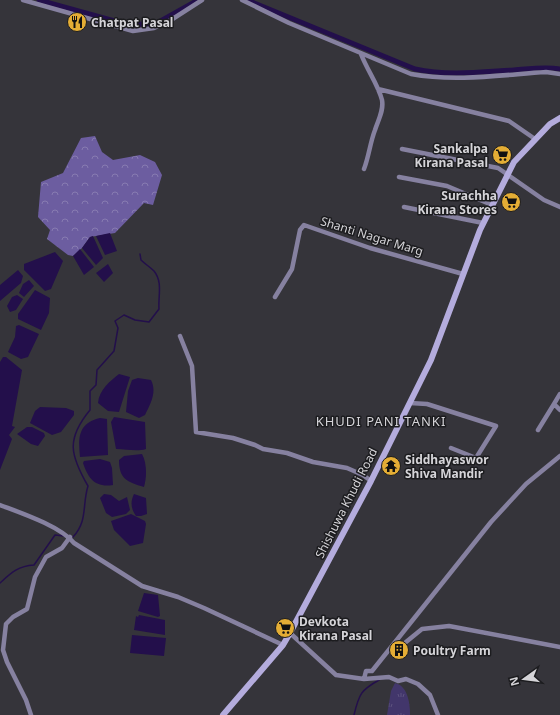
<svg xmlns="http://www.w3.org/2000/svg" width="560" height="715" viewBox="0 0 560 715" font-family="'Noto Sans',sans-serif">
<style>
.grass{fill:url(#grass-tufts)}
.forest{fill:url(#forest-crowns)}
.water{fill:#230f4b}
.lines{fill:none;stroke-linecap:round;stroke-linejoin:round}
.stream{stroke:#230f4b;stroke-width:1.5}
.canal{stroke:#230f4b;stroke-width:5}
.minor{stroke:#8681a0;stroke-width:4.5}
.secondary{stroke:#b4acdd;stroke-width:6}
.labels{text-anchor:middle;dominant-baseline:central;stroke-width:3;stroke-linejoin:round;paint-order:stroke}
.poi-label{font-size:12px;font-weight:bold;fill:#d5d4d8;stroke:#1c1c1f;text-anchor:start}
.street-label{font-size:12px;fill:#d5d4d8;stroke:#1c1c1f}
.neighbourhood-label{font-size:13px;letter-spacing:1px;fill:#d5d4d8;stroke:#1c1c1f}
</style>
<defs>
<pattern id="grass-tufts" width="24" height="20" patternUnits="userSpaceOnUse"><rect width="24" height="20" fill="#42366b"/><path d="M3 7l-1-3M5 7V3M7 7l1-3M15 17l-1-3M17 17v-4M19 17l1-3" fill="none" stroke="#5c527f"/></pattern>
<pattern id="forest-crowns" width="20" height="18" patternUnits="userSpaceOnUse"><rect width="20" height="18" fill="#6c5da0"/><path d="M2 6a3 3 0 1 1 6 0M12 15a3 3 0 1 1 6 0" fill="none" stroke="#877bb1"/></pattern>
</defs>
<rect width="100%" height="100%" fill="#35343a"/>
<!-- grass -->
<path class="grass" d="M395 683C408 686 410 704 410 715H387L391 691Z"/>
<!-- forest -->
<path class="forest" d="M95 136 102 152 113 160 140 155 155 162 162 175 153 205 144 203 115 233 90 237 82 248 73 256 68 255 47 239 50 230 38 217 41 182 63 173 81 138Z"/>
<!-- water -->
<path class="water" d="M110 233 117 251 105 255 96 236Z
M93 236 103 258 96 265 82 248 90 237Z
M80 249 94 267 84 275 73 256Z
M55 252 63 261 51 289 45 291 24 270V264Z
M108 264 113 273 104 282 96 273Z
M18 270 23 276 21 283 0 301V285Z
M29 280 34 286 24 297 19 293 23 284Z
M35 290 50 298 49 313 41 330 18 319V314Z
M17 295 23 299 16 310 10 312 7 306 12 297Z
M19 325 39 334 28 357 21 359 8 352 15 337 16 326Z
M3 357H6L22 370 12 426 15 427 9 435 12 439 0 470V362Z
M119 374 130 377 119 412 108 411 98 403C99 390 110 381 119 374Z
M138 378 151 380C157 392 151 403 145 415L139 418 126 412 128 391 132 380Z
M40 407 66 408 74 411V415L61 432 52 435 30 423 35 411Z
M114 417 145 422 146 449C136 452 127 449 116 449L111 422Z
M100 418 107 419 108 455 80 457C78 438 78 423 100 418Z
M27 427H32L44 433 45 436 38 446 31 444 17 434Z
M142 454C147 463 147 477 144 487 127 482 119 479 119 460L124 456Z
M100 459 110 462 112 468 113 485C95 488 88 478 83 463L84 461Z
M104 494 111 495 119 501 127 497 130 510 126 514 112 517 106 513 100 498Z
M134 494 146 498 147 514 141 516H136C131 509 130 502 134 494Z
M131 514 145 521 146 524 143 543 130 546 114 530 111 521Z
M144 593 158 595 160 616 158 617 138 611Z
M139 615 165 620V635L134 630 136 616 138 617Z
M132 635 166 638 164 656 130 653Z"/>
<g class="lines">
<!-- stream -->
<path class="stream" d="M73 537C88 521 82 505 88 486 70 455 66 439 90 410V391L96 385 97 370 114 351 118 328 115 321 124 315 135 320 149 322 159 309C158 296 163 282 154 271 150 267 145 264 141 260L140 254
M0 583C11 573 18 566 34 565L55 535 64 536
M354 715C359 694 361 690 379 680"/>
<!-- canal -->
<path class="canal" d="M39 0 129 25 157 23 198 0
M247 0 415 69C448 76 480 72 514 70 529 69 545 66 560 69"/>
<!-- minor -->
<path class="minor" d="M23 0 133 31 154 28 171 20 202 0
M242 0 289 23 411 74C455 82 501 75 546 72L560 74
M361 54C367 70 378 84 382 100 384 111 378 120 375 130 370 143 369 156 364 169
M378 89 509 121 535 139
M402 149 498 168 544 200 560 207
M399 177 447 186 492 205
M404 207 483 223
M275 297 292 269 300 230 304 225 370 248 463 274
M180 336 192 366 196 432 233 438 255 445 263 449 287 453 313 462 347 468 363 475 371 481
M410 403 427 404 496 426 476 458 451 448
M554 404 560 394
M538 430 554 404 560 410
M0 505C21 513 60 526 74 543L142 586 178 597 204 608 283 645
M290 633 336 675 364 679 389 677 398 681 406 679 418 684 430 695 438 715
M406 642 422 629 449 626 560 647
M364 679 366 671H372L491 522 526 484 560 456
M31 715 26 700 7 662 3 650 6 624 13 617 27 609 35 577 46 557 62 548 70 537"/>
<!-- secondary -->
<path class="secondary" d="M223 715 283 645 290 633 371 481 431 360 480 230 514 162 550 124 560 118"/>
</g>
<!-- icons -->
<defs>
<g id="restaurant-disc" transform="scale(1)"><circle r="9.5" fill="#e4ad35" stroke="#1c1c1f"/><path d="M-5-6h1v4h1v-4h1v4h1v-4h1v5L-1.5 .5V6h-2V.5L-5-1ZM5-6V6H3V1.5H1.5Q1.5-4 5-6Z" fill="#111"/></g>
<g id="supermarket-disc" transform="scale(1)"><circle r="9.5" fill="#e4ad35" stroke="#1c1c1f"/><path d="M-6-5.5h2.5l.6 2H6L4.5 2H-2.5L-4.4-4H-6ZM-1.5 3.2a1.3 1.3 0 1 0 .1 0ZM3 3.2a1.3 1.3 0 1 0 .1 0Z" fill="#111"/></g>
<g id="temple-disc" transform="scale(1)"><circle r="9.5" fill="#e4ad35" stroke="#1c1c1f"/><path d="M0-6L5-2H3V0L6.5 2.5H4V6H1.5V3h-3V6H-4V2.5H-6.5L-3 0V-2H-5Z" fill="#111"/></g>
<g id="building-disc" transform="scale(1)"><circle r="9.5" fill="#e4ad35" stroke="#1c1c1f"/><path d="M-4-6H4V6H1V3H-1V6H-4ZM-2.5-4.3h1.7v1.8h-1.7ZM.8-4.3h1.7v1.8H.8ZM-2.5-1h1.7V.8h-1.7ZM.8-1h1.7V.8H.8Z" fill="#111"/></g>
</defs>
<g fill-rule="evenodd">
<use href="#restaurant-disc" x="77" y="22"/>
<use href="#supermarket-disc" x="502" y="155"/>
<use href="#supermarket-disc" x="511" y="202"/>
<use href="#temple-disc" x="391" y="466"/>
<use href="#supermarket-disc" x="285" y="628"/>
<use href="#building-disc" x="399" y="650"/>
</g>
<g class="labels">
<!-- poi labels -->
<g class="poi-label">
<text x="91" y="22">Chatpat Pasal</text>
<text x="488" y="148" text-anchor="end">Sankalpa<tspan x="488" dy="14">Kirana Pasal</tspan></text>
<text x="497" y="195" text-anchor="end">Surachha<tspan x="497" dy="14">Kirana Stores</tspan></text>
<text x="405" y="459">Siddhayaswor<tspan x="405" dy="14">Shiva Mandir</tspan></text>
<text x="299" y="621">Devkota<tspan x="299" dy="14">Kirana Pasal</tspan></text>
<text x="413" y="650">Poultry Farm</text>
</g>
<!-- street labels -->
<g class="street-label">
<text transform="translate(372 236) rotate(17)">Shanti Nagar Marg</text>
<text transform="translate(346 503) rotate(-63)">Shishuwa Khudi Road</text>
</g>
<!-- neighbourhood labels -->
<g class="neighbourhood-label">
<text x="381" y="421">KHUDI PANI TANKI</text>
</g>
</g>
<!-- north arrow -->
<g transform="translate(524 679) rotate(256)" stroke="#1c1c1f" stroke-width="3" paint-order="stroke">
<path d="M0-3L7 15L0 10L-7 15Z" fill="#d5d4d8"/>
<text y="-6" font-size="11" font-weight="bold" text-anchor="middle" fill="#d5d4d8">N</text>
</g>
</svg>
